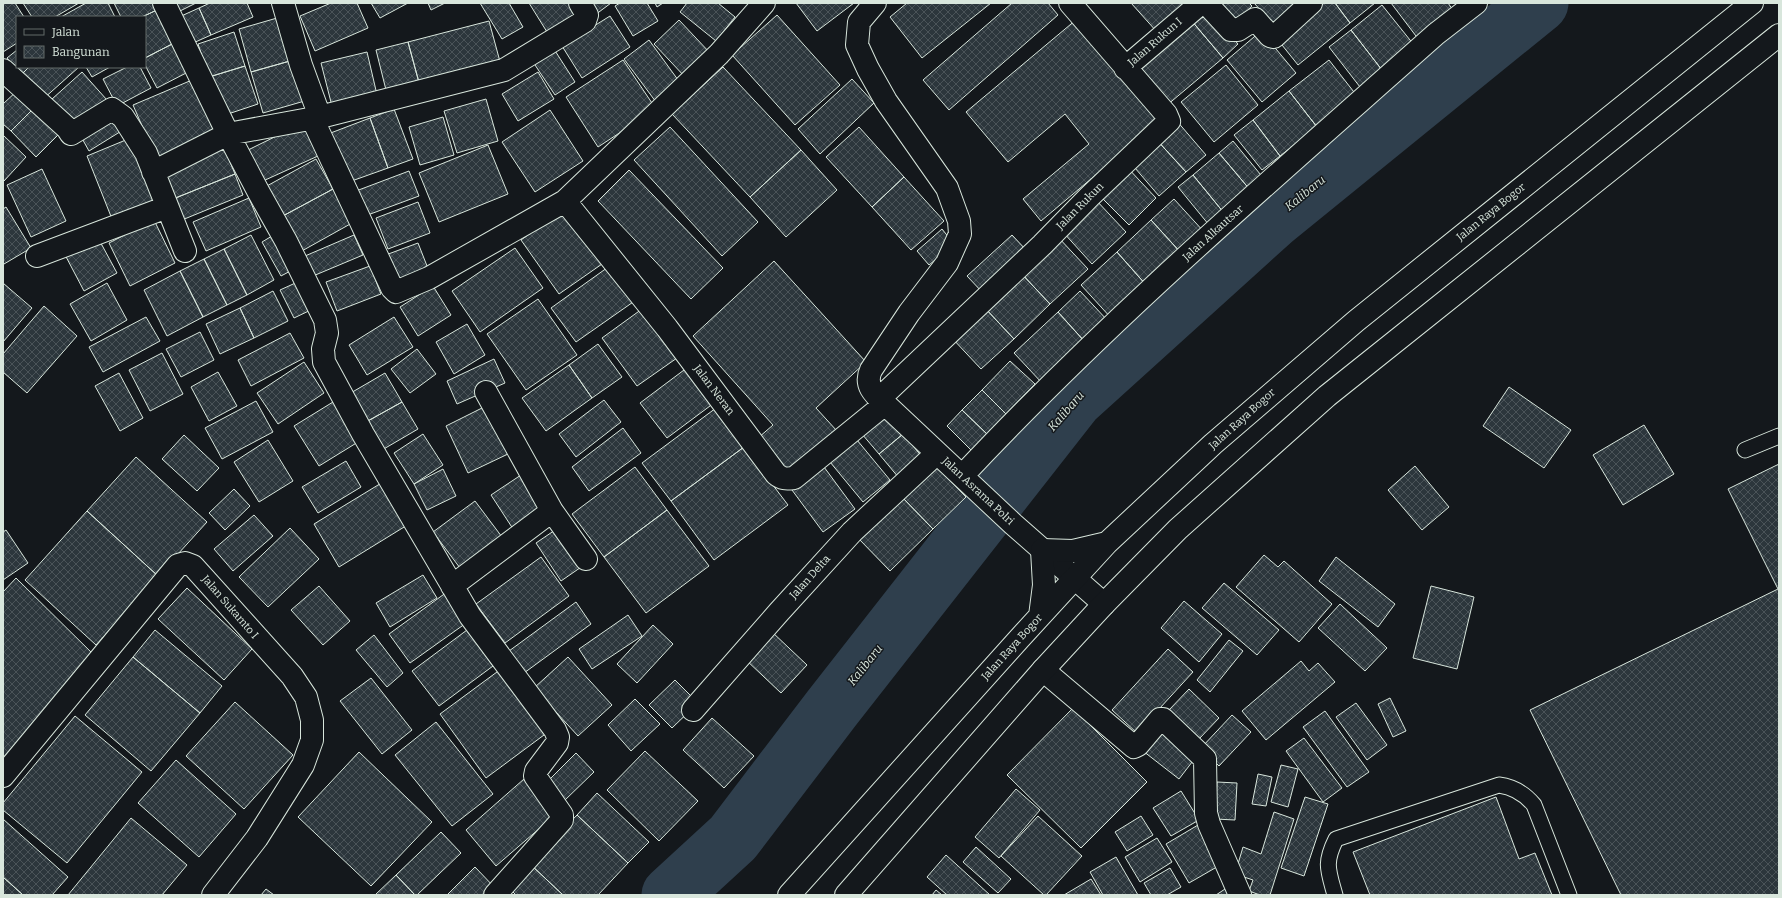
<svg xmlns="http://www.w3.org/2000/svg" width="1782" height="898" viewBox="0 0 1782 898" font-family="Bitter,serif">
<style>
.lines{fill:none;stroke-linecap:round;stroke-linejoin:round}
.river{stroke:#2f3f4d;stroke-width:59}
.building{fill:url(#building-cross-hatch);stroke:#d8e6dc}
.lane-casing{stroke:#d8e6dc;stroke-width:17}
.street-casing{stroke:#d8e6dc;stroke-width:24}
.highway-casing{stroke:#d8e6dc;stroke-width:24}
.lane{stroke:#14181c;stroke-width:15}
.street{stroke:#14181c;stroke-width:22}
.highway{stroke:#14181c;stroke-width:22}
.labels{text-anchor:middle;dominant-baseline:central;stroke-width:3;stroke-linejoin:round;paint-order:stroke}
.street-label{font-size:11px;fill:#d8e6dc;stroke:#14181c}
.water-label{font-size:12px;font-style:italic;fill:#d8e6dc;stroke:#14181c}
</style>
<defs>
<pattern id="building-cross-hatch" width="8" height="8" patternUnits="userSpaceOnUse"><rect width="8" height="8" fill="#2c363c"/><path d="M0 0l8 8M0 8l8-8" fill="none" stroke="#4a5358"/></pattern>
</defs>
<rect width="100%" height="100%" fill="#14181c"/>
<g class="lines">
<!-- river -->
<path class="river" d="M671 895 733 838 832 708 1074 399 1273 219 1539 3"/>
</g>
<!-- building -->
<path class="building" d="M3 3H15L24 17H17V43L3 52Z
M23 3H79L55 17H32Z
M86 3H108L115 17H61Z
M114 3H156L159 9 142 17H121Z
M168 3H196L174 14Z
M210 3H247L253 17 211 35 199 8Z
M331 3H357L368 28 315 51 300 16Z
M371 3H408L380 18Z
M428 3H445L431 10Z
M480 3H509L523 27 502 39Z
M529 3H575L585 19 552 40Z
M587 3H611L595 15Z
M620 3H647L658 21 633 36 615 6Z
M655 3H663L657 7Z
M687 3H718L735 17 716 41 680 12Z
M796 3H854L817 31Z
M907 3H991L922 58 890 17Z
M1012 3H1048L1058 15 949 110 923 80Z
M1131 3H1189L1157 32Z
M1212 3H1249L1252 6 1232 25Z
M1254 3H1300L1275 26Z
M1324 3H1335L1350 23 1298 65 1278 40Z
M1335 3H1375L1350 23Z
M1391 3H1448L1455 13 1419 40Z
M1382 5 1414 45 1382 70 1351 30Z
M1206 7 1238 44 1223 58 1191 20Z
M199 8 211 35 191 44 179 17Z
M159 9 176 42 145 58V17H142Z
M777 15 840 85 795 125 732 55Z
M284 16 297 59 251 72 239 29Z
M610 16 630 47 582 78 562 46Z
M1077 19 1161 120 1041 221 1023 199 1089 144 1065 114 1008 162 966 112Z
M679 20 711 54 686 78 654 44Z
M1191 20 1223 58 1166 106 1135 69Z
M489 21 502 69 421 90 408 42Z
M1351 30 1382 70 1360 87 1329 47Z
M1261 31 1296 73 1262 102 1227 60Z
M234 32 245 66 209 77 198 44Z
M649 40 681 84 656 102 624 59Z
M176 42 190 71 157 88 145 65V58Z
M408 42 421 90 388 98 376 50Z
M552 46 575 82 555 95 531 59Z
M17 50V67H29L21 75 7 58Z
M367 52 378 99 333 110 321 63Z
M297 59 308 100 263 113 251 72Z
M623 60 656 109 598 147 566 97Z
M1329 60 1357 96 1317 127 1289 91Z
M1226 65 1258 105 1214 142 1181 102Z
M245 66 258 104 222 116 209 77Z
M29 67H79L42 100 21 75Z
M86 67H110L92 77Z
M127 67H140L151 88 117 106 103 79Z
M723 67 801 150 750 197 672 114Z
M82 72 107 100 77 127 52 99Z
M538 72 554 99 518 121 502 94Z
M852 79 874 103 820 154 798 129Z
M192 80 217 138 158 163 133 105Z
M19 89 36 106 11 131 3 124V104Z
M1289 91 1317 127 1280 156 1253 120Z
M486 99 498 141 457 153 444 111Z
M36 106 61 132 36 157 11 131Z
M394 109 413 159 388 168 370 118Z
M550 110 583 161 535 192 502 142Z
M112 113 123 130 89 151 79 133Z
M443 117 454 155 420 165 409 127Z
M370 118 388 168 346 183 328 134Z
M1176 120 1206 155 1186 172 1155 138Z
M1253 120 1280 156 1262 170 1234 135Z
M303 123 318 156 263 181 248 150Z
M670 127 758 222 722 256 634 160Z
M859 127 904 177 872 207 826 157Z
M3 135 26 157 4 181 3 180Z
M133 137 161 205 114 224 87 156Z
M1155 138 1186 172 1159 196 1129 161Z
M1233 141 1265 180 1251 191 1219 153Z
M223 145 235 174 173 199 161 170Z
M488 145 508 194 439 222 419 173Z
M801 150 837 190 786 237 750 197Z
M1219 153 1251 191 1224 213 1193 175Z
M316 159 333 189 281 217 265 187Z
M1125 165 1156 198 1129 225 1097 193Z
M42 169 66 221 31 237 7 185Z
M629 170 723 268 691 299 598 201Z
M409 171 419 196 365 216 356 191Z
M235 174 243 195 182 220 173 199Z
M1193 175 1224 213 1209 225 1178 187Z
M904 177 944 221 911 250 872 207Z
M333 189 352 223 300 252 281 217Z
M249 198 261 227 206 251 193 222Z
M1095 199 1126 232 1092 264 1062 231Z
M1174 199 1205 233 1182 254 1151 220Z
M418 202 430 233 388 249 376 218Z
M6 207 31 248 4 264 3 262V209Z
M563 210 602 264 559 294 521 240Z
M154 220 175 263 130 286 109 243Z
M1151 220 1182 254 1147 286 1117 252Z
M942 229 954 244 929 265 917 251Z
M277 233 296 268 281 276 262 242Z
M96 234 117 273 84 291 63 251Z
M251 235 274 280 247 295 224 249Z
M354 235 363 255 313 276 305 256Z
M1012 235 1028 252 983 293 967 276Z
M1057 236 1088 269 1050 304 1020 272Z
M418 243 429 271 394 285 383 256Z
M515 248 543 288 480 332 452 291Z
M224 249 247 295 227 305 204 259Z
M1117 252 1147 286 1112 319 1081 285Z
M204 259 227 305 203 317 180 271Z
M774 261 866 362 816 408 837 431 791 474 758 438 773 425 693 336Z
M611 265 636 300 576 342 551 308Z
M370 266 381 294 337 311 326 282Z
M180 271 203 317 167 336 144 290Z
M1020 272 1050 304 1014 339 984 307Z
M302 280 315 308 294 318 280 290Z
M3 283 32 308 3 342Z
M107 283 127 320 91 341 70 304Z
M433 286 451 315 418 336 400 307Z
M273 291 288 321 254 338 240 308Z
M1080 291 1108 321 1085 342 1058 312Z
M538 299 577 355 526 390 487 334Z
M44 306 77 336 27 393 3 372V354Z
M984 307 1014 339 981 369 951 337Z
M240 308 254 338 220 354 206 324Z
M642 309 677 358 637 386 602 338Z
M1058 312 1085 342 1042 383 1014 353Z
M146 317 160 341 103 372 89 347Z
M394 317 413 347 367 375 349 345Z
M467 324 485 355 454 374 436 342Z
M200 332 214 360 181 377 166 349Z
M290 333 304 358 251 386 238 360Z
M598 344 622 377 592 398 569 365Z
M417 349 436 374 410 393 391 369Z
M162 353 183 394 150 411 129 370Z
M494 359 505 383 457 404 447 381Z
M1010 361 1035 384 1006 414 982 390Z
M304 362 324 393 278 424 257 393Z
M569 365 592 398 546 431 522 398Z
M688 367 714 403 667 438 640 403Z
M218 372 237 406 209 421 191 387Z
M119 373 143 418 120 431 95 386Z
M385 373 402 402 366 422 349 394Z
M1509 387 1571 430 1544 468 1483 426Z
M982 390 1006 414 987 434 962 410Z
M604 400 621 422 576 457 559 434Z
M256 401 273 432 222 459 205 428Z
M333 402 358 442 319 466 294 426Z
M402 402 418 429 382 450 366 422Z
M486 406 508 454 468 473 446 426Z
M716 408 744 447 671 501 642 463Z
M962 410 987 434 971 450 947 426Z
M886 413 903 434 879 454 862 434Z
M1644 425 1674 474 1623 505 1593 455Z
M623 428 641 453 589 491 572 467Z
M423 434 443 465 414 484 394 453Z
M903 434 923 458 899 478 879 454Z
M184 435 219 468 197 491 162 459Z
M268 440 293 481 259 502 234 462Z
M857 440 890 480 863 502 830 462Z
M744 447 788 505 714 560 671 501Z
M136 457 207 522 158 576 87 511Z
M346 461 361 487 318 513 302 487Z
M934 464 966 497 933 529 901 496Z
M1779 464V895H1621L1530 710 1778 589 1728 489Z
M1415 466 1449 507 1422 530 1388 490Z
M635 467 667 510 604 557 572 514Z
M824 467 855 509 823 532 792 490Z
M443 469 456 496 427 510 414 484Z
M524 473 548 510 515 532 491 495Z
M383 482 409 524 339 567 314 524Z
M234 489 250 506 225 530 209 513Z
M901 496 933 529 890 571 858 538Z
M475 501 505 541 463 572 433 532Z
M667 510 709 566 646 613 604 557Z
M87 511 158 576 96 645 25 580Z
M254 515 273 536 233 571 214 549Z
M561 526 587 563 561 581 536 543Z
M290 528 319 559 268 607 239 577Z
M6 530 28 563 3 580V532Z
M1264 555 1278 567 1284 561 1332 604 1299 642 1236 587Z
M541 557 569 596 505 643 476 604Z
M1336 557 1395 604 1378 627 1319 581Z
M423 575 437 598 390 627 376 603Z
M16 578 96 657 3 769V592Z
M1224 583 1279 630 1257 655 1202 608Z
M319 586 350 621 323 645 291 610Z
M1431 586 1474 597 1457 669 1413 658Z
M187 588 252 649 224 680 158 619Z
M447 592 469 621 410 663 389 634Z
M1184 601 1222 634 1199 662 1161 628Z
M576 602 591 624 524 673 509 651Z
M1340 604 1387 648 1365 671 1318 628Z
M628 615 642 636 592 669 579 649Z
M653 625 673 644 637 683 617 664Z
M155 630 222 686 200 713 133 657Z
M467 630 493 666 439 706 412 671Z
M771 631 807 665 781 693 745 659Z
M374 635 403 673 387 687 356 650Z
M1229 640 1243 651 1210 692 1197 680Z
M1168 649 1193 672 1137 733 1112 710Z
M133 657 200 713 151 771 85 715Z
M568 657 612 705 578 736 534 688Z
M1301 661 1309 671 1318 663 1335 682 1266 740 1242 711Z
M501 669 548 732 486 778 440 714Z
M371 678 412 730 382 754 340 701Z
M675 680 698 703 672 728 649 705Z
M1189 689 1219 718 1199 739 1169 710Z
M1390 698 1406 731 1393 737 1378 704Z
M635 699 660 724 631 751 608 725Z
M235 702 293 755 244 809 186 756Z
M1356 703 1387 745 1367 760 1336 717Z
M1073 708 1147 782 1081 848 1007 775Z
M1325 711 1369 772 1347 787 1303 727Z
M1232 715 1251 732 1219 766 1201 748Z
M75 716 142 772 67 863 3 810V803Z
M712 718 754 756 724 788 683 750Z
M436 722 493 794 452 826 395 755Z
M1163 725 1199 753 1179 779 1143 751Z
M1304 738 1342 788 1323 802 1286 751Z
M645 751 698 801 659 841 607 790Z
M359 752 432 822 371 886 298 817Z
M576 753 594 772 564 801 546 783Z
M176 760 236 814 199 857 138 803Z
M1281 765 1298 769 1288 807 1271 802Z
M1258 774 1272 777 1266 806 1252 804Z
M524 779 555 815 496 866 466 830Z
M1217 782 1237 783 1235 820 1215 819Z
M1016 789 1040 810 999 858 975 837Z
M1181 791 1199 820 1171 836 1153 808Z
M597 793 649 842 628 863 577 815Z
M1305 797 1328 804 1304 876 1281 868Z
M1496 797 1519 859 1535 853 1552 895H1370L1353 852Z
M1274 812 1294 819 1270 895H1260L1249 891 1253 880 1235 874 1243 847 1261 854Z
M577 815 628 863 598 895H563L530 864Z
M1038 816 1082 856 1046 895H1044L1001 856Z
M1141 816 1153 835 1127 851 1115 832Z
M131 818 187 865 162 895H68Z
M3 819 68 877 52 895H23L3 877Z
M1198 825 1222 864 1189 883 1166 844Z
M441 832 461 853 417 895H415L396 875Z
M1157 838 1172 862 1140 882 1125 857Z
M976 847 1011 879 998 893 963 862Z
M946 855 990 895H947L927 877Z
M1116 857 1138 895H1103L1090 872Z
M530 864 563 895H516L508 887Z
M475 867 496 889 490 895H447Z
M1170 868 1181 887 1167 895H1151L1144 883Z
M396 875 415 895H375Z
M3 877 23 895H3Z
M1091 879 1101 895H1064Z
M266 889 274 895H261Z
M1225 889 1230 895H1216Z
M936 890 942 895H932Z"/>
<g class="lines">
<!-- lane casing -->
<g class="lane-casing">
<path id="lane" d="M1745 450 1779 436
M1335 895C1328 870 1324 863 1336 839L1499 785C1514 787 1525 794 1534 805L1569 895"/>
</g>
<!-- street casing -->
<g class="street-casing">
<path id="street" d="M283 3 301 65 320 117 228 134 258 191 286 241 325 320 327 333 323 349 324 362 363 434 470 616 555 730 558 737 557 743 536 771 535 776 562 815V820L495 895
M875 3 859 22 857 45 868 69 886 101 947 188 959 221 960 234 947 263 909 313 871 370C864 385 874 394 885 404L1013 524 1104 604
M1125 68 1200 4 1206 3 1231 30H1238L1255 19 1270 36 1274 37 1311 3
M3 70 67 128 71 134 112 109 123 117 146 153 185 251
M320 117 504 70 585 21 587 15 580 3
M312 118 392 288 396 292 429 278 565 201 719 54 764 3
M153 172 228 134 164 3
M565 201 667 328 776 474C782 479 786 479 794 478L885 404
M37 256 167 207
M486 392 552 511 586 559
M879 399 1042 245 1090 196 1169 121 1166 114 1070 3
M962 476C1110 318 1275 177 1436 34L1476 3
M452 586 552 511
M1043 670 1134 747 1138 745 1160 719H1163L1205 759 1206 813 1209 824 1240 895
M693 710 779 612 852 532 937 453
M3 776 178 565 185 563 193 566 292 676 306 697 312 720V740L303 765 257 838 213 895"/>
</g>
<!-- highway casing -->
<g class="highway-casing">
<path id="highway" d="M1040 616 1044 585 1042 550 1073 551 1107 543
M789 895 1019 639 1107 543 1213 444 1356 321 1752 3
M846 895 1043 670 1104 604 1178 529 1327 396 1779 35"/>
</g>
<!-- lane -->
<use href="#lane" class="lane"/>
<!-- street -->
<use href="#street" class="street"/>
<!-- highway -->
<use href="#highway" class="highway"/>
</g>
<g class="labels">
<!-- street labels -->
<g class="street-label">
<text transform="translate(1155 42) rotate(-41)">Jalan Rukun I</text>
<text transform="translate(1080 206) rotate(-45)">Jalan Rukun</text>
<text transform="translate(1491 212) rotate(-39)">Jalan Raya Bogor</text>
<text transform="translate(1213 233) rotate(-42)">Jalan Alkautsar</text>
<text transform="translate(714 390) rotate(53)">Jalan Neran</text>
<text transform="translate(1242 419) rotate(-42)">Jalan Raya Bogor</text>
<text transform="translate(978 491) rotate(43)">Jalan Asrama Polri</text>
<text transform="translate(810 577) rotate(-48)">Jalan Delta</text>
<text transform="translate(230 607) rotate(49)">Jalan Sukamto I</text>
<text transform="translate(1012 647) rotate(-48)">Jalan Raya Bogor</text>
</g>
<!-- water labels -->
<g class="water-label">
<text transform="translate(1305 193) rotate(-39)">Kalibaru</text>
<text transform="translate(1066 411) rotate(-49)">Kalibaru</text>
<text transform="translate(865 665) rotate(-52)">Kalibaru</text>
</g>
</g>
<!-- border -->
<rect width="1782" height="898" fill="none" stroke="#d8e6dc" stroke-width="8"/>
<!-- legend -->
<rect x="16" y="16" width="130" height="52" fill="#14181c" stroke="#626a69"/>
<rect x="24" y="29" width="20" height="6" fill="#14181c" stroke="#626a69"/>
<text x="52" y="36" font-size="12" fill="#d8e6dc">Jalan</text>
<rect x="24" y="46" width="20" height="12" fill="url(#building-cross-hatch)" stroke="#626a69"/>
<text x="52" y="56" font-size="12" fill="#d8e6dc">Bangunan</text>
</svg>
